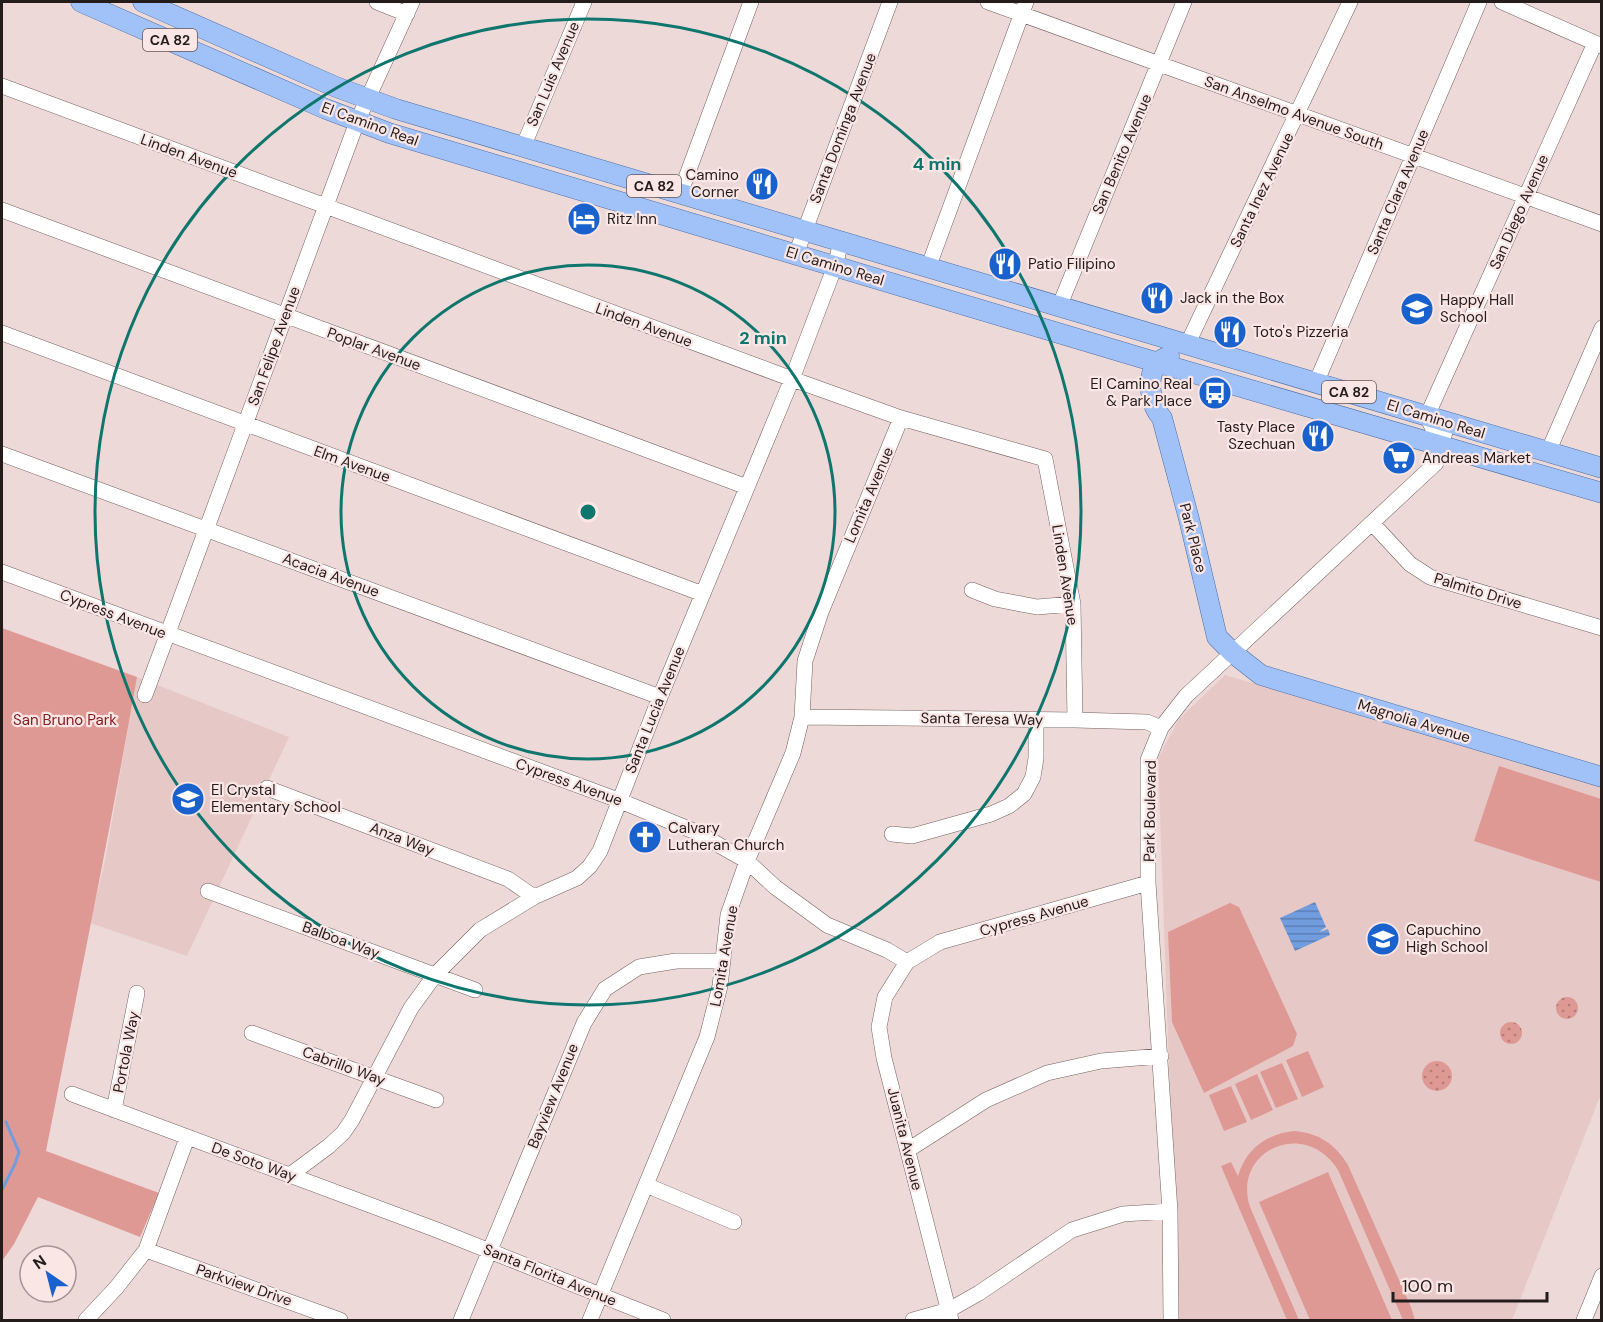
<svg xmlns="http://www.w3.org/2000/svg" width="1603" height="1322" viewBox="0 0 1603 1322" font-family="'DM Sans',sans-serif">
<style>
.built{fill:#e6c9c7}
.grass{fill:url(#grass-dots)}
.park{fill:#df9995}
.water{fill:url(#water-rules)}
.lines{fill:none;stroke-linecap:round;stroke-linejoin:round}
.stream{stroke:#719cde;stroke-width:3}
.minor-casing{stroke:#736260;stroke-width:16}
.major-casing{stroke:#4b6ea7;stroke-width:21}
.minor{stroke:#fff;stroke-width:15}
.major{stroke:#a0c2f8;stroke-width:20}
.ring{fill:none;stroke:#0f766e;stroke-width:3}
.labels{text-anchor:middle;dominant-baseline:central;stroke-width:4.5;stroke-linejoin:round;paint-order:stroke}
.shield{fill:#fae6e4;stroke:#645957;stroke-width:1.5}
.shield-label{font-size:14px;font-weight:bold;fill:#231c1b}
.street-label{font-size:15px;fill:#231c1b;stroke:#fae6e4}
.poi-label{font-size:15px;fill:#231c1b;stroke:#fae6e4;text-anchor:start}
.park-label{font-size:15px;fill:#841c22;stroke:#fae6e4}
.centre{fill:#0f766e;stroke:#fae6e4;stroke-width:3}
.ring-label{font-size:18px;text-anchor:middle;font-weight:bold;fill:#0f766e;stroke:#fae6e4;stroke-width:4.5;stroke-linejoin:round;paint-order:stroke}
</style>
<defs>
<pattern id="grass-dots" width="8" height="8" patternUnits="userSpaceOnUse" patternTransform="scale(1.5)"><rect width="8" height="8" fill="#df9995"/><path d="M2 2h.1M6 6h.1" fill="none" stroke="#b47c79" stroke-width="1.8" stroke-linecap="round"/></pattern>
<pattern id="water-rules" width="6" height="5" patternUnits="userSpaceOnUse" patternTransform="scale(1.5)"><rect width="6" height="5" fill="#719cde"/><path d="M0 2.5h6" fill="none" stroke="#5c7eb3"/></pattern>
</defs>
<rect width="100%" height="100%" fill="#edd9d7"/>
<!-- built -->
<path class="built" d="M1225 675 1601 784V1094L1512 1320H1178L1158 758 1179 719Z
M137 677 289 737 187 956 90 923 105 861Z"/>
<!-- grass -->
<path class="grass" d="M1556 1008a11 11 0 1 1 22 0a11 11 0 1 1-22 0Z
M1500 1033a11 11 0 1 1 22 0a11 11 0 1 1-22 0Z
M1422 1076a15 15 0 1 1 30 0a15 15 0 1 1-30 0Z"/>
<!-- park -->
<path class="park" d="M2 628 137 677C109 836 77 993 46 1151L159 1193 140 1237 38 1197 14 1244 2 1261Z
M1499 766 1601 799V882L1474 841Z
M1230 903 1239 907 1297 1034 1293 1046 1204 1093 1172 1022 1168 932Z
M1308 1051 1324 1087 1302 1097 1286 1060Z
M1282 1063 1298 1099 1276 1108 1260 1072Z
M1257 1074 1273 1110 1251 1120 1235 1084Z
M1231 1086 1247 1122 1224 1131 1209 1095Z
M1294 1131C1319 1133 1335 1144 1348 1165L1411 1307 1415 1320H1403L1338 1170C1304 1117 1232 1151 1250 1207L1299 1320H1287L1221 1166 1231 1162 1238 1176C1246 1149 1266 1134 1294 1131Z
M1328 1172 1392 1320H1310L1259 1202Z"/>
<!-- water -->
<path class="water" d="M1315 902 1326 927 1319 932 1328 929 1330 935 1295 951 1280 918Z"/>
<g class="lines">
<!-- stream -->
<path class="stream" d="M2 1190 15 1164 19 1152 6 1122"/>
<!-- minor casing -->
<g class="minor-casing">
<path id="minor" d="M377 2 407 14
M988 2 1602 224
M1502 2 1602 46
M2 86 792 379 901 418 1045 459 1073 604 1075 720
M523 147 584 2
M680 194 751 2
M2 210 747 487
M796 254 890 2
M928 268 1026 2
M1059 307 1184 2
M2 333 703 594
M1187 345 1350 2
M1316 383 1479 2
M1441 446 1427 416 1595 43
M1548 452 1602 328
M2 454 660 697
M1372 523 1410 564 1430 577 1602 628
M2 572 618 800 696 832 747 861 775 887 827 925 887 950 907 962 940 942 1148 883
M972 590 995 599 1037 607 1073 604
M145 695 357 122 412 2
M802 717 1075 720 1147 722 1161 728
M267 788 508 879 534 897
M892 834 912 836 991 814 1009 806 1024 794 1033 777 1036 758V720
M208 891 475 990
M907 962 885 997 879 1027 884 1058 951 1320
M252 1033 436 1100
M72 1094 437 1230 663 1320
M114 1110 137 993
M908 1150 986 1100 1047 1073 1101 1061 1161 1056
M290 1175 329 1146 343 1133 352 1120 411 1008 435 975 480 930 534 897 577 878 590 866 600 851 660 697 792 379 835 266 841 242
M646 1185 734 1222
M146 1250 340 1320
M86 1320 116 1288 146 1250 187 1138
M461 1320 584 1023 605 989 639 967 676 961H721
M590 1320 707 1037 720 986 728 915 747 861 793 753 802 717 805 661 821 612 901 418
M913 1320 949 1310 979 1293 1072 1230 1123 1214 1170 1211
M1171 1320 1170 1211 1148 883V760L1161 728 1186 696 1436 463 1448 422
M1584 1320 1602 1276"/>
</g>
<!-- major casing -->
<g class="major-casing">
<path id="major" d="M81 2 326 109 389 133 1142 358 1602 493
M143 2 336 87 396 109 1602 468
M1169 356C1165 358 1159 360 1157 364 1146 378 1150 405 1162 418L1189 519 1217 637 1233 653 1261 675 1602 777"/>
</g>
<!-- minor -->
<use href="#minor" class="minor"/>
<!-- major -->
<use href="#major" class="major"/>
</g>
<!-- distance rings -->
<g class="ring">
<circle cx="588" cy="512" r="247"/>
<circle cx="588" cy="512" r="493"/>
</g>
<!-- icons -->
<defs>
<g id="restaurant-disc" transform="scale(1.725)"><circle r="9.5" fill="#1961cc" stroke="#fae6e4"/><path d="M-5-6h1v4h1v-4h1v4h1v-4h1v5L-1.5 .5V6h-2V.5L-5-1ZM5-6V6H3V1.5H1.5Q1.5-4 5-6Z" fill="#fff"/></g>
<g id="hotel-disc" transform="scale(1.725)"><circle r="9.5" fill="#1961cc" stroke="#fae6e4"/><path d="M-6-4.5h1.5V1H6V5H4.5V3h-9V5H-6ZM-4 0a1.8 1.8 0 1 1 3.6 0ZM.5 0V-2.5h3Q6-2.5 6 0Z" fill="#fff"/></g>
<g id="school-disc" transform="scale(1.725)"><circle r="9.5" fill="#1961cc" stroke="#fae6e4"/><path d="M0-5L7-2L0 1L-7-2ZM-4 1L0 2.5L4 1V4Q0 6-4 4Z" fill="#fff"/></g>
<g id="bus-disc" transform="scale(1.725)"><circle r="9.5" fill="#1961cc" stroke="#fae6e4"/><path d="M-5-6H5V4H4V6H2V4H-2V6H-4V4H-5ZM-3.5-4V0h7V-4ZM-3.5 1.2v1.5H-2V1.2ZM2 1.2v1.5H3.5V1.2Z" fill="#fff"/></g>
<g id="supermarket-disc" transform="scale(1.725)"><circle r="9.5" fill="#1961cc" stroke="#fae6e4"/><path d="M-6-5.5h2.5l.6 2H6L4.5 2H-2.5L-4.4-4H-6ZM-1.5 3.2a1.3 1.3 0 1 0 .1 0ZM3 3.2a1.3 1.3 0 1 0 .1 0Z" fill="#fff"/></g>
<g id="church-disc" transform="scale(1.725)"><circle r="9.5" fill="#1961cc" stroke="#fae6e4"/><path d="M-1.2-6h2.4v3.5h3.3v2.4h-3.3V6h-2.4V-.1h-3.3v-2.4h3.3Z" fill="#fff"/></g>
</defs>
<g fill-rule="evenodd">
<use href="#restaurant-disc" x="762" y="184"/>
<use href="#hotel-disc" x="584" y="219"/>
<use href="#restaurant-disc" x="1005" y="264"/>
<use href="#restaurant-disc" x="1157" y="298"/>
<use href="#school-disc" x="1417" y="309"/>
<use href="#restaurant-disc" x="1230" y="332"/>
<use href="#bus-disc" x="1215" y="393"/>
<use href="#restaurant-disc" x="1318" y="436"/>
<use href="#supermarket-disc" x="1399" y="458"/>
<use href="#school-disc" x="188" y="799"/>
<use href="#church-disc" x="645" y="837"/>
<use href="#school-disc" x="1383" y="939"/>
</g>
<g class="labels">
<!-- shield labels -->
<g class="shield">
<rect x="143" y="29" width="54" height="22" rx="4.5"/>
<rect x="627" y="175" width="54" height="22" rx="4.5"/>
<rect x="1322" y="381" width="54" height="22" rx="4.5"/>
</g>
<g class="shield-label">
<text x="170" y="40">CA 82</text>
<text x="654" y="186">CA 82</text>
<text x="1349" y="392">CA 82</text>
</g>
<!-- street labels -->
<g class="street-label">
<text transform="translate(553 74) rotate(-67)">San Luis Avenue</text>
<text transform="translate(1294 113) rotate(20)">San Anselmo Avenue South</text>
<text transform="translate(370 124) rotate(20)">El Camino Real</text>
<text transform="translate(843 128) rotate(-69)">Santa Dominga Avenue</text>
<text transform="translate(1122 154) rotate(-67)">San Benito Avenue</text>
<text transform="translate(189 156) rotate(20)">Linden Avenue</text>
<text transform="translate(1262 190) rotate(-64)">Santa Inez Avenue</text>
<text transform="translate(1398 192) rotate(-67)">Santa Clara Avenue</text>
<text transform="translate(1519 212) rotate(-66)">San Diego Avenue</text>
<text transform="translate(835 266) rotate(17)">El Camino Real</text>
<text transform="translate(644 325) rotate(20)">Linden Avenue</text>
<text transform="translate(274 346) rotate(-70)">San Felipe Avenue</text>
<text transform="translate(374 349) rotate(20)">Poplar Avenue</text>
<text transform="translate(1436 419) rotate(17)">El Camino Real</text>
<text transform="translate(352 464) rotate(20)">Elm Avenue</text>
<text transform="translate(869 495) rotate(-67)">Lomita Avenue</text>
<text transform="translate(1193 538) rotate(76)">Park Place</text>
<text transform="translate(331 575) rotate(20)">Acacia Avenue</text>
<text transform="translate(1065 575) rotate(81)">Linden Avenue</text>
<text transform="translate(1478 591) rotate(17)">Palmito Drive</text>
<text transform="translate(113 614) rotate(21)">Cypress Avenue</text>
<text transform="translate(655 710) rotate(-68)">Santa Lucia Avenue</text>
<text transform="translate(982 719) rotate(1)">Santa Teresa Way</text>
<text transform="translate(1414 721) rotate(17)">Magnolia Avenue</text>
<text transform="translate(569 782) rotate(20)">Cypress Avenue</text>
<text transform="translate(1150 811) rotate(-89)">Park Boulevard</text>
<text transform="translate(402 839) rotate(21)">Anza Way</text>
<text transform="translate(1034 916) rotate(-16)">Cypress Avenue</text>
<text transform="translate(341 940) rotate(20)">Balboa Way</text>
<text transform="translate(724 956) rotate(-80)">Lomita Avenue</text>
<text transform="translate(126 1052) rotate(-79)">Portola Way</text>
<text transform="translate(344 1066) rotate(20)">Cabrillo Way</text>
<text transform="translate(553 1096) rotate(-68)">Bayview Avenue</text>
<text transform="translate(905 1139) rotate(76)">Juanita Avenue</text>
<text transform="translate(254 1162) rotate(20)">De Soto Way</text>
<text transform="translate(550 1275) rotate(22)">Santa Florita Avenue</text>
<text transform="translate(244 1285) rotate(19)">Parkview Drive</text>
</g>
<!-- poi labels -->
<g class="poi-label">
<text x="739" y="175" text-anchor="end">Camino<tspan x="739" dy="17">Corner</tspan></text>
<text x="607" y="219">Ritz Inn</text>
<text x="1028" y="264">Patio Filipino</text>
<text x="1180" y="298">Jack in the Box</text>
<text x="1440" y="300">Happy Hall<tspan x="1440" dy="17">School</tspan></text>
<text x="1253" y="332">Toto's Pizzeria</text>
<text x="1192" y="384" text-anchor="end">El Camino Real<tspan x="1192" dy="17">&amp; Park Place</tspan></text>
<text x="1295" y="427" text-anchor="end">Tasty Place<tspan x="1295" dy="17">Szechuan</tspan></text>
<text x="1422" y="458">Andreas Market</text>
<text x="211" y="790">El Crystal<tspan x="211" dy="17">Elementary School</tspan></text>
<text x="668" y="828">Calvary<tspan x="668" dy="17">Lutheran Church</tspan></text>
<text x="1406" y="930">Capuchino<tspan x="1406" dy="17">High School</tspan></text>
</g>
<!-- park labels -->
<g class="park-label">
<text x="65" y="720">San Bruno Park</text>
</g>
</g>
<circle cx="588" cy="512" r="9" class="centre"/>
<g class="ring-label">
<text x="937" y="170">4 min</text>
<text x="763" y="344">2 min</text>
</g>
<!-- border -->
<rect width="1603" height="1322" fill="none" stroke="#231c1b" stroke-width="6"/>
<!-- north arrow -->
<g transform="translate(48 1274) rotate(325)"><circle r="28" fill="#fae6e4" stroke="#a49594" stroke-width="1.5"/>
<path d="M0-4.5L10 22L0 15L-10 22Z" fill="#1961cc"/>
<text y="-9" font-size="16" font-weight="bold" text-anchor="middle" fill="#231c1b">N</text>
</g>
<!-- scale -->
<path d="M1393 1292v9h154v-9" fill="none" stroke="#231c1b" stroke-width="3"/>
<text x="1402" y="1292" font-size="18" fill="#231c1b" stroke="#fae6e4" stroke-width="4.5" paint-order="stroke">100 m</text>
</svg>
